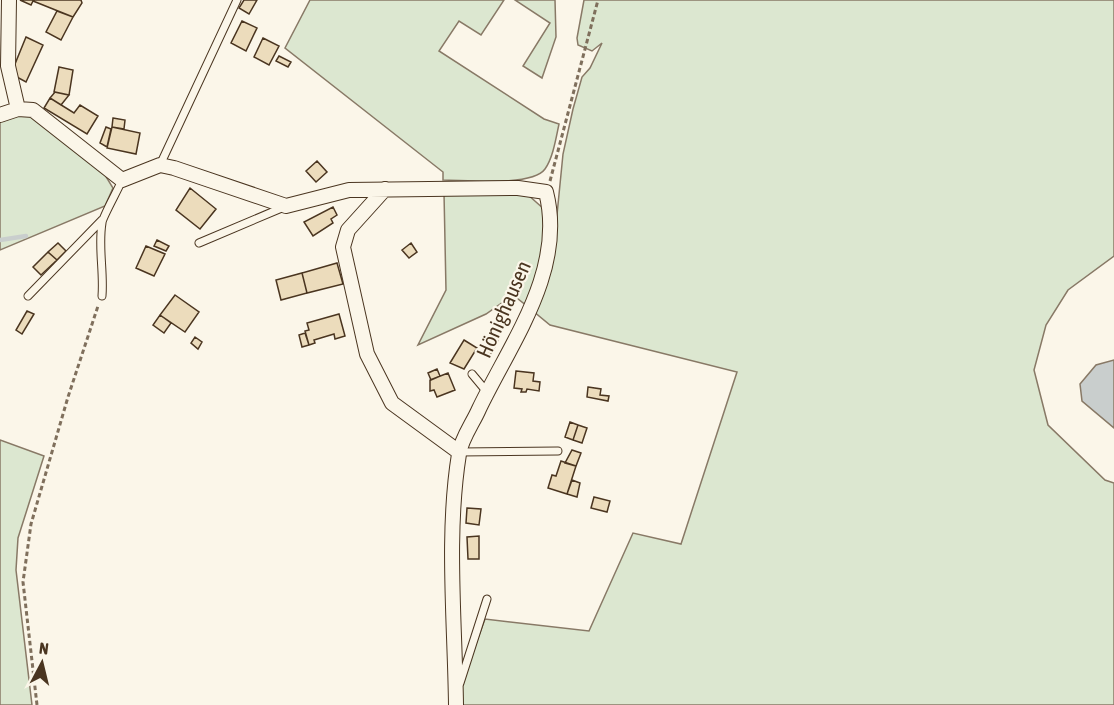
<svg xmlns="http://www.w3.org/2000/svg" width="1114" height="705" viewBox="0 0 1114 705" font-family="'Asap Condensed',sans-serif">
<style>
.green{fill:#dce7d0;stroke:#887966;stroke-width:1.5}
.water{fill:#c9cecd;stroke:#887966;stroke-width:1.5}
.lines{fill:none;stroke-linecap:round;stroke-linejoin:round}
.stream{stroke:#c9cecd;stroke-width:4.5}
.building{fill:#ecdcbc;stroke:#4a3520;stroke-width:1.5}
.service-casing{stroke:#4a3520;stroke-width:9}
.minor-casing{stroke:#4a3520;stroke-width:16}
.path{stroke:#7f6f5c;stroke-width:3;stroke-dasharray:4.5 3;stroke-linecap:butt}
.service{stroke:#fbf6e9;stroke-width:7}
.minor{stroke:#fbf6e9;stroke-width:14}
.labels{text-anchor:middle;dominant-baseline:central;stroke-width:4.5;stroke-linejoin:round;paint-order:stroke}
.street-label{font-size:21px;fill:#4a3520;stroke:#fbf6e9}
</style>
<rect width="100%" height="100%" fill="#fbf6e9"/>
<!-- green -->
<path class="green" d="M310 0H504L481 35 459 21 439 51 544 119 559 124C556 138 553 158 545 169 532 187 465 180 443 180V172L285 48Z
M515 0H555L556 37 542 78 523 66 550 23Z
M584 0H1114V256L1068 290 1046 325 1034 370 1048 425 1105 480 1114 483V705H461V685L485 619 589 631 633 533 681 544 737 372 550 325 533 311 553 255 563 154 573 109 582 77 590 68 602 43 592 51 578 45 577 38Z
M22 115 33 117 102 170 113 188 105 206 0 250V120Z
M444 193 527 194 545 210 541 267 527 306 513 295 486 314 418 345 446 290Z
M0 440 44 456 18 538 16 570 32 705H0Z"/>
<!-- water -->
<path class="water" d="M1114 360V428L1082 401 1080 384 1096 365Z"/>
<g class="lines">
<!-- stream -->
<path class="stream" d="M0 240 26 236"/>
</g>
<!-- building -->
<path class="building" d="M20 0H81L82 3 73 17 33 1 31 5Z
M244 0H257L249 14 239 8Z
M57 11 73 17 61 40 46 32Z
M242 21 257 28 246 51 231 43Z
M26 37 43 45 26 82 15 76V64Z
M263 38 279 46 269 65 254 57Z
M279 56 291 62 288 67 276 61Z
M59 67 73 70 69 95 54 92Z
M55 92 69 95 61 105 50 98Z
M50 98 74 113 80 105 98 116 87 134 44 108Z
M113 118 125 120 124 129 112 127Z
M106 127 111 129 107 147 100 143Z
M112 127 140 133 136 154 107 148Z
M317 161 327 172 316 182 306 171Z
M190 188 216 209 200 229 176 210Z
M333 207 337 215 331 219 333 223 313 236 304 222Z
M157 240 169 246 166 251 154 246Z
M58 243 66 251 57 260 48 252Z
M411 243 417 252 409 258 402 250Z
M146 246 165 254 154 276 136 268Z
M48 252 57 260 41 275 33 267Z
M337 263 343 284 307 293 302 273Z
M302 273 307 293 281 300 276 280Z
M175 295 199 312 185 332 160 315Z
M27 311 34 314 22 334 16 330Z
M339 314 345 336 335 339 334 334 314 340 315 343 309 345 305 331 309 330 307 323Z
M160 315 171 323 164 333 153 325Z
M305 333 309 345 302 347 299 335Z
M195 337 202 342 198 349 191 343Z
M491 337 498 341 489 357 482 353Z
M464 340 477 348 464 369 450 363Z
M437 369 440 376 431 380 428 373Z
M516 371 534 373 533 381 540 382 539 391 527 389 526 392H521L522 389 514 388Z
M448 373 455 390 437 397 434 390 430 391V380Z
M588 387 601 389 600 395 609 396 608 401 587 397Z
M570 422 578 425 573 440 565 437Z
M578 425 587 428 582 443 573 440Z
M572 450 581 453 576 466 565 463Z
M561 461 576 466 567 494 548 488 552 475 556 476Z
M572 480 580 483 577 497 567 494Z
M594 497 610 501 607 512 591 508Z
M467 508 481 509 479 525 466 523Z
M479 536V559H468L467 537Z"/>
<g class="lines">
<!-- service casing -->
<g class="service-casing">
<path id="service" d="M160 165 237 0
M199 243 284 207
M28 296 102 220
M102 296C104 271 98 247 102 223 102 218 119 188 122 180
M472 374 487 392
M459 452 558 451
M460 683 487 599"/>
</g>
<!-- minor casing -->
<g class="minor-casing">
<path id="minor" d="M9 0 8 66 18 109
M0 115 18 109 33 110 122 180 160 165 174 168 286 206 349 190 518 188 546 192C566 270 511 342 479 409 473 423 461 439 459 454 446 534 455 624 456 705
M385 189 348 230 343 247 367 354 392 403 459 452"/>
</g>
<!-- path -->
<path class="path" d="M550 181 598 0
M37 705 23 582 31 524 68 397 98 306"/>
<!-- service -->
<use href="#service" class="service"/>
<!-- minor -->
<use href="#minor" class="minor"/>
</g>
<g class="labels">
<!-- street labels -->
<g class="street-label">
<text transform="translate(503 309) rotate(-66)">Hönighausen</text>
</g>
</g>
<!-- north arrow -->
<g transform="translate(42 663) rotate(7)" stroke="#fbf6e9" stroke-width="4.5" paint-order="stroke">
<path d="M0-4.5L10 22L0 15L-10 22Z" fill="#4a3520"/>
<text y="-9" font-size="16" font-weight="bold" text-anchor="middle" fill="#4a3520">N</text>
</g>
</svg>
